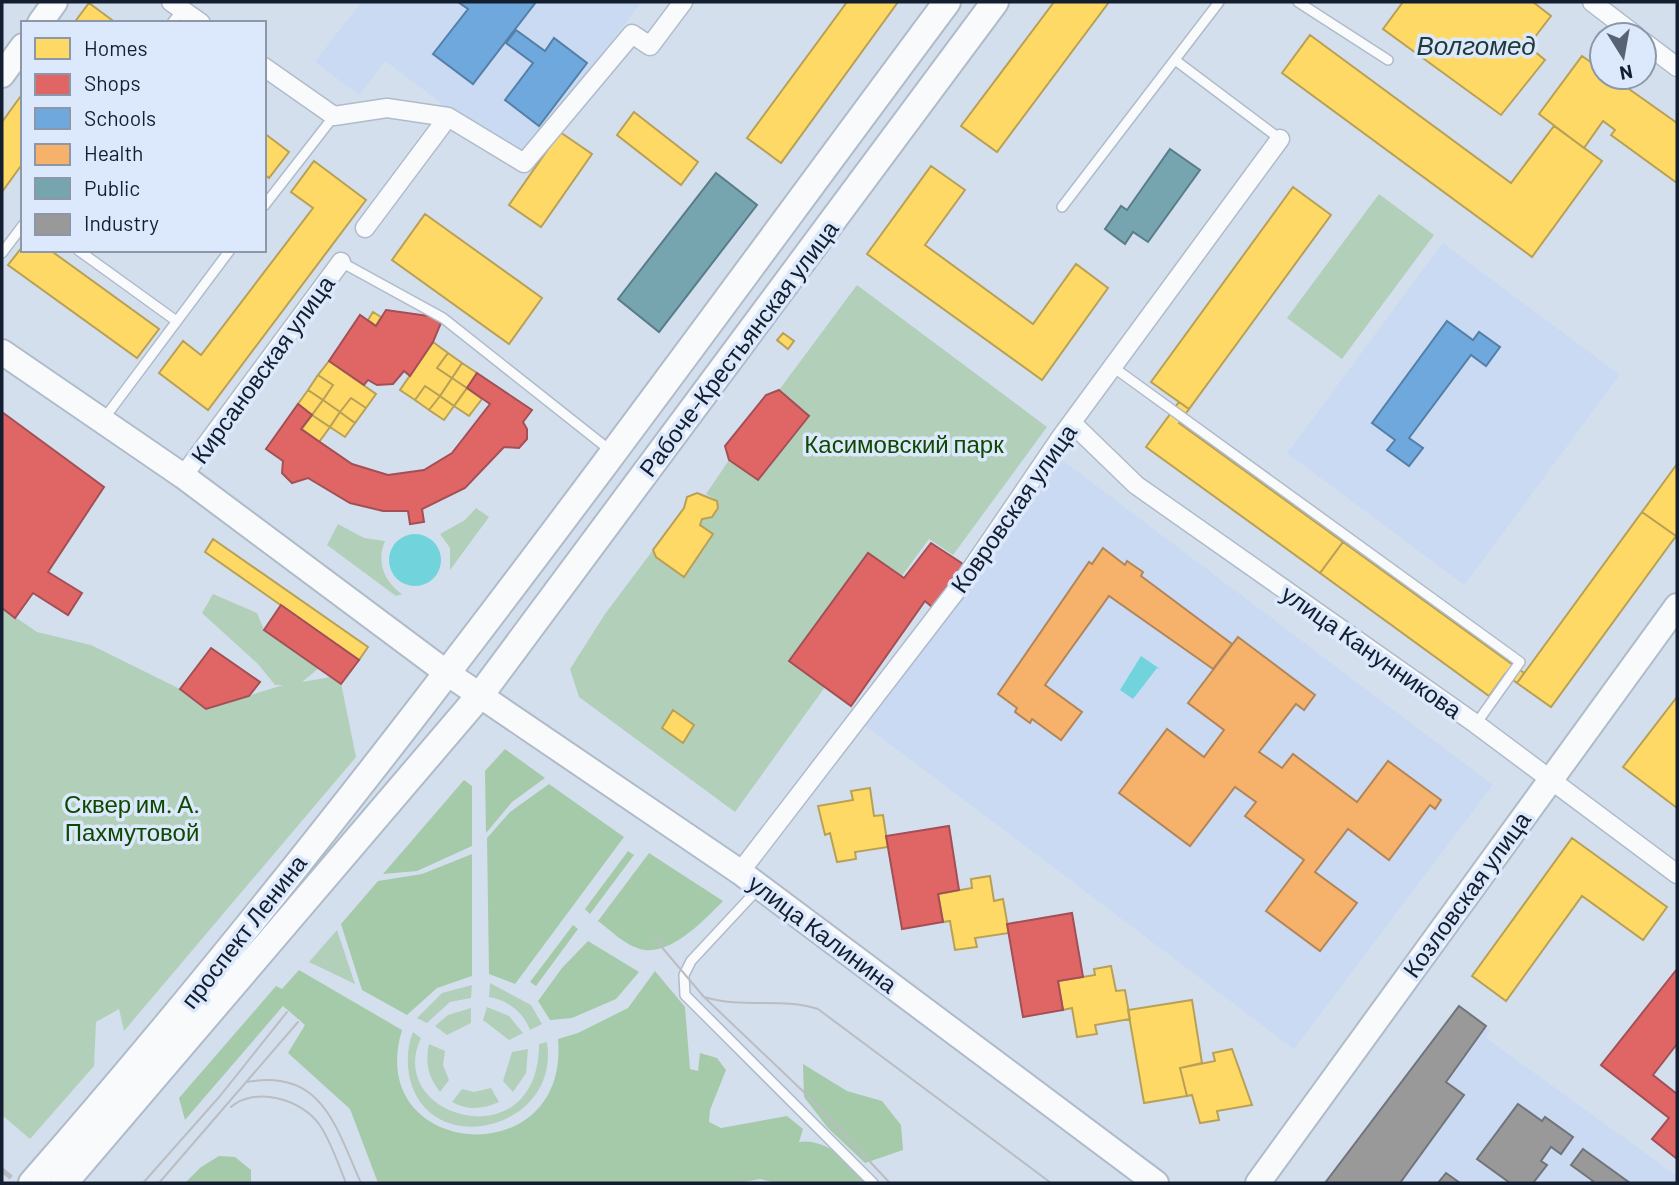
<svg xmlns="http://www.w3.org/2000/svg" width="1679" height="1185" viewBox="0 0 1679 1185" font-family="Barlow,sans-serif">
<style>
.built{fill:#c9daf2}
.green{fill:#b2cfb9}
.forest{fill:#a5caaa}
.water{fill:#71d3dc}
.homes{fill:#ffd966;stroke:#b8a156;stroke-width:2}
.shops{fill:#e06666;stroke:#a25056;stroke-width:2}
.schools{fill:#6fa8dc;stroke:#537fa8;stroke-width:2}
.health{fill:#f6b26b;stroke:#b28659;stroke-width:2}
.public{fill:#76a5af;stroke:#587c89;stroke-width:2}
.industry{fill:#999;stroke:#71747a;stroke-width:2}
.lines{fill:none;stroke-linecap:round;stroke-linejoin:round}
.lane-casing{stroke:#b0bbca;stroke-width:12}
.street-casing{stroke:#b0bbca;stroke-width:21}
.secondary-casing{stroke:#b0bbca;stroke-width:28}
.primary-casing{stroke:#b0bbca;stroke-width:30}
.lane{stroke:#f9fafc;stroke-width:9}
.street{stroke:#f9fafc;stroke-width:18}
.secondary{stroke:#f9fafc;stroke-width:24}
.primary{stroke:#f9fafc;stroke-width:26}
.tram{stroke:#babdc2;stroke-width:2}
.rail{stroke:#babdc2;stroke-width:5;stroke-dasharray:12 12;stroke-linecap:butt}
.labels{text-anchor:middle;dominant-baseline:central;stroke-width:7;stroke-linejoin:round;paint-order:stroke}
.street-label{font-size:24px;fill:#131e30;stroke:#dce9fc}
.park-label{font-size:24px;fill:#0f4800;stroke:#dce9fc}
.water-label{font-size:26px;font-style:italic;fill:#233a3b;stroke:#dce9fc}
</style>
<rect width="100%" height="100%" fill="#d4dfee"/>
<!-- built -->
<path class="built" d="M361 2H642L519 161 385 61 359 95 315 62Z
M1443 243 1620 375 1464 585 1287 453Z
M1062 460 1493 785 1294 1049 862 723Z
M1459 1006 1490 1030 1486 1038 1677 1176V1183H1325Z"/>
<!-- green -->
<path class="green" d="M1379 194 1434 235 1342 359 1287 318Z
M857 285 1047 427 953 555 929 539 898 581 868 554 789 661 825 687 735 812 579 697 570 669 605 614 653 550 656 557 684 577 713 535 700 525 702 519 712 517 718 508 717 501 706 494 729 460 758 480 808 416 779 390Z
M476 508 489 517 450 570V548L440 534 465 520Z
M338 524 364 538 385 541C376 562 384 581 402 594L396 596 327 545Z
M213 594 257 613 264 630 319 668 302 682 331 677 341 683 356 757 124 1031 119 1009 96 1022 94 1066 30 1139 2 1115V608L37 632 91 645 180 689 206 709 283 685H275L258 664 202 613Z
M337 930 355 984 309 962Z
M490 983 531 1005 542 1024 530 1030C523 1012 508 1000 489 997Z
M472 985 471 998 450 1002 427 1023 417 1018 442 993Z
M487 1007 509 1016 523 1033 509 1040 483 1020Z
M471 1008V1023L447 1035 435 1026 448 1015Z
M413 1032 421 1038C383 1118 539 1162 539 1044L547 1042C561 1131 426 1162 409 1075 407 1061 407 1046 413 1032Z
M429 1044 445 1051 443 1065 449 1080 440 1092C428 1076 425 1064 429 1044Z
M528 1049 526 1073 513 1092 503 1081 512 1052Z
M491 1088 499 1102C483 1109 468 1111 452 1102L462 1089 474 1092Z"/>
<!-- forest -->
<path class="forest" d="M505 749 545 778 512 802 486 833 485 771Z
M464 780 472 786V846L417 871 383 874Z
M549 784 624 837 515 984 489 974 487 838 510 812Z
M628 851 634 855 590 914 585 909Z
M649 853 723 901C705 919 674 953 645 950 628 948 610 930 598 921Z
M472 854V976L437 988 407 1015 362 990 341 924 378 881 422 874Z
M573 925 578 929 536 986 530 982Z
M588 941 639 972 616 999 572 1018 550 1020 538 1001 562 968Z
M299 970 402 1030C363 1159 570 1176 558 1039L578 1033 628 1008 655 971 685 1007 690 1069 698 1071 700 1053 717 1058 726 1070 710 1110 709 1122 721 1128 787 1116 803 1129 799 1142C827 1137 853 1166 874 1183H776L760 1179 739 1183H378L350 1109 288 1053 305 1025 283 1006 185 1120 179 1098 276 986 282 989Z
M803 1064 847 1091 882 1101 901 1125 903 1150 865 1163 828 1128 804 1097Z
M219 1156 235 1157 251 1170V1183H185L201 1167Z"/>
<!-- water -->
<path class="water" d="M389 560a26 26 0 1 1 52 0a26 26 0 1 1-52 0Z
M1141 656 1160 669 1157 668 1133 699 1120 690Z"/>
<!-- homes -->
<path class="homes" d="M847 2H898L781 163 747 138Z
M1054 2H1109L997 152 961 126Z
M1403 2H1533L1551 16 1528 46 1545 60 1501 115 1383 29Z
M89 3 116 23H74Z
M1310 35 1511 183 1554 126 1602 161 1532 257 1282 73Z
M1582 56 1602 70V77H1612L1677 123V183L1611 135 1615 130 1603 121 1584 148 1539 114Z
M23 93V163L2 192V122Z
M634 112 698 162 681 185 617 135Z
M560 132 592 154 541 227 509 205Z
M264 133 289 152 269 178 264 174Z
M314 161 366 200 208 410 159 373 183 341 201 355 313 208 291 192Z
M931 166 965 190 925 245 1033 324 1076 264 1108 288 1042 380 867 254Z
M1293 187 1331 215 1189 409 1151 382Z
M425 214 542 298 509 344 392 260Z
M23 246V250H50L159 329 137 358 8 265Z
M373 312 381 317 376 326 368 320Z
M783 333 794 341 788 349 777 340Z
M433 342 448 353 437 368 452 378 440 396 425 386 415 400 400 390Z
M448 353 462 363 452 378 437 368Z
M329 361 376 394 366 408 351 398 340 412 323 400 333 385 318 375Z
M462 363 477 373 467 388 452 378Z
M318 375 333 385 323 400 308 390Z
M452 378 467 388 454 406 440 396Z
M425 386 440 396 429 410 415 400Z
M467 388 482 399 469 416 454 406Z
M308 390 323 400 312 415 298 404Z
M440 396 454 406 444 420 429 410Z
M351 398 366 408 355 423 340 412Z
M323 400 340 412 330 427 312 415Z
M1179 402 1189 409 1179 423 1343 542 1320 573 1146 447Z
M340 412 355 423 345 437 330 427Z
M312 415 330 427 319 442 302 429Z
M1677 464V534L1676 536 1642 512Z
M697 493 717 501 718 508 712 517 702 519 700 525 713 534 684 577 656 557 653 550 684 508 687 497Z
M1642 512 1676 536 1551 707 1517 683Z
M213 539 368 647 359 660 205 552Z
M1343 542 1524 673 1517 683 1505 674 1489 696 1320 573Z
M1677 697V808L1623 767Z
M673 710 694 725 683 743 662 728Z
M870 788 874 816 883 815 888 847 855 852 856 859 837 862 830 833 825 835 818 806 853 800 851 791Z
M1572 838 1667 907 1643 940 1582 896 1506 1001 1472 976Z
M990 876 994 901 1003 899 1009 933 975 938 977 947 955 950 950 921 943 922 938 894 972 888 971 879Z
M1111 966 1116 991 1125 990 1130 1019 1095 1025 1097 1034 1077 1037 1072 1008 1063 1010 1058 981 1095 975 1094 969Z
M1192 1000 1202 1063 1180 1068 1187 1096 1144 1103 1128 1010Z
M1232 1049 1252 1105 1217 1111 1219 1120 1200 1123 1192 1095 1187 1096 1180 1068 1215 1061 1213 1053Z"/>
<!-- shops -->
<path class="shops" d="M386 310 443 318 433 342 410 376 404 371 393 384 377 385 368 380 364 385 329 361 360 315 376 326Z
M477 373 532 410 523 422 527 429V439L519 448 504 447 465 488 422 509 424 522 410 524 408 511H383L350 503 308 478 292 483 282 473 283 461 266 449 298 404 312 415 301 429 352 464 388 475 424 470 452 453 490 404 467 388Z
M779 390 809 416 758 480 729 460 725 446 766 395Z
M2 412 104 487 48 572 82 593 68 615 33 593 15 618 2 608Z
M931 543 963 564 932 607 925 601 851 706 789 661 868 553 904 578Z
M281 605 359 660 341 684 264 630Z
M211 648 260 682 249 696 206 709 180 689Z
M949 826 959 890 938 894 943 922 902 929 886 836Z
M1072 913 1083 977 1058 981 1063 1010 1023 1017 1007 924Z
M1677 969V1044L1653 1075 1677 1094V1159L1652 1139 1669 1118 1601 1065Z"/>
<!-- schools -->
<path class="schools" d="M458 2H536L473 84 433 54 468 9Z
M516 30 545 51 554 38 587 63 539 126 505 100 533 63 506 43Z
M1447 321 1473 340 1479 332 1500 347 1486 366 1471 355 1409 438 1423 448 1409 466 1387 450 1395 440 1372 423Z"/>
<!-- health -->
<path class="health" d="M1103 548 1125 565 1127 561 1143 572 1141 576 1232 644 1213 669 1109 596 1045 685 1082 712 1061 740 1032 719 1030 723 1015 712 1017 708 998 694 1089 562 1092 564Z
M1238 637 1315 695 1304 710 1296 704 1259 752 1282 768 1293 754 1357 802 1388 761 1441 800 1435 809 1430 805 1389 860 1348 829 1315 872 1357 903 1320 951 1266 911 1304 860 1245 816 1256 802 1235 787 1190 846 1119 793 1167 729 1204 757 1224 730 1188 703Z"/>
<!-- public -->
<path class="public" d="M1170 149 1200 170 1148 242 1133 232 1125 244 1105 229 1121 206 1127 210Z
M716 173 757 205 659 332 618 299Z"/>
<!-- industry -->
<path class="industry" d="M1459 1006 1486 1026 1446 1082 1464 1095 1400 1183H1325Z
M1518 1104 1542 1121 1545 1117 1573 1137 1561 1154 1551 1147 1541 1161 1547 1165 1533 1183H1510L1477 1159Z
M1583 1149 1630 1183H1591L1593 1181 1571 1165Z
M1446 1173 1460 1183H1438Z"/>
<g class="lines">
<!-- lane casing -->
<g class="lane-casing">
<path id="lane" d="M1298 2 1388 60
M172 23 182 10
M1175 60 1280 139
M264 206 334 116
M1062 207 1219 2
M78 250 175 320
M2 253 23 225
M341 262 443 318 611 451
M1113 367 1520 662 1476 724
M103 420 230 250
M758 889 691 961 684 975 685 995 873 1183"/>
</g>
<!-- street casing -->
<g class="street-casing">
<path id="street" d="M171 2 201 23
M1592 2 1635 35
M1644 42 1677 67
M264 67 334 116 387 108 448 117
M365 228 448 117 524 163 632 34 650 46 683 2
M1072 423 1136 485 1476 724 1677 874
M183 476 341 262
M740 872 959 587 1061 437 1280 139"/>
</g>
<!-- secondary casing -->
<g class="secondary-casing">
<path id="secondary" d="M40 23 55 2
M2 75 23 46
M2 352 183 476 447 673 740 872 1156 1183
M1258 1183 1677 606"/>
</g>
<!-- primary casing -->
<g class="primary-casing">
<path id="primary" d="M32 1183C360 809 650 401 947 2
M64 1183 481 694 995 2"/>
</g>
<!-- lane -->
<use href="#lane" class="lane"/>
<!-- street -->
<use href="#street" class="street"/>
<!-- secondary -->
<use href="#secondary" class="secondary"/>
<!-- primary -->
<use href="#primary" class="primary"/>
<!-- tram -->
<path class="tram" d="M654 938 704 997 808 1096 890 1183
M704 997C743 1009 782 997 818 1009L1051 1183
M247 1082C323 1068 336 1128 361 1183
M231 1107C255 1086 301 1099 319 1124 331 1141 338 1164 346 1183
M143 1183 220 1096 287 1012
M159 1183 298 1022"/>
<!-- rail -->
<path class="rail" d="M2 1170 18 1183"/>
</g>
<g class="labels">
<!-- street labels -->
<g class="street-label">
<text transform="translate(738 348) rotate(-53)">Рабоче-Крестьянская улица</text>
<text transform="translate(262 369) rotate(-54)">Кирсановская улица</text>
<text transform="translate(1013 508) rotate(-55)">Ковровская улица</text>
<text transform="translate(1372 651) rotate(35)">улица Канунникова</text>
<text transform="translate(1466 894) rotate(-54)">Козловская улица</text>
<text transform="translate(243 931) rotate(-52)">проспект Ленина</text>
<text transform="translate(823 933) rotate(37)">улица Калинина</text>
</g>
<!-- park labels -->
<g class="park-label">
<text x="904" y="443">Касимовский парк</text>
<text x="132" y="803">Сквер им. А.<tspan x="132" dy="28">Пахмутовой</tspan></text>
</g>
<!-- water labels -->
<g class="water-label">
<text x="1476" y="44">Волгомед</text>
</g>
</g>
<!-- border -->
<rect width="1679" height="1185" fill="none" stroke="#131e30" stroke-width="7"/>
<!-- legend -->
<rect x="21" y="21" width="245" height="231" fill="#dce9fc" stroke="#8c98aa" stroke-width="2"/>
<rect x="35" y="38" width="35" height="21" fill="#ffd966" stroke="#8c98aa" stroke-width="2"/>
<text x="84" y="56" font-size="21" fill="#131e30">Homes</text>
<rect x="35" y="74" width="35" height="21" fill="#e06666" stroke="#8c98aa" stroke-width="2"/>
<text x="84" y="91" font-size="21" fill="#131e30">Shops</text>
<rect x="35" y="108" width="35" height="21" fill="#6fa8dc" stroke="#8c98aa" stroke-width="2"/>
<text x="84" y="126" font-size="21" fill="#131e30">Schools</text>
<rect x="35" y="144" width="35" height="21" fill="#f6b26b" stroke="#8c98aa" stroke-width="2"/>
<text x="84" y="161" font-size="21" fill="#131e30">Health</text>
<rect x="35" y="178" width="35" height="21" fill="#76a5af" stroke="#8c98aa" stroke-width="2"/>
<text x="84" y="196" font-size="21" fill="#131e30">Public</text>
<rect x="35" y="214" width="35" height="21" fill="#999999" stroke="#8c98aa" stroke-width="2"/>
<text x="84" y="231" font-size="21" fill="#131e30">Industry</text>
<!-- north arrow -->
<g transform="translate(1623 56) rotate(169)"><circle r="33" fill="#dce9fc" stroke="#8c98aa" stroke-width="2"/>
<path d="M0-5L12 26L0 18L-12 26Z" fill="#576272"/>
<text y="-10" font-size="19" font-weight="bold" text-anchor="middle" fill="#131e30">N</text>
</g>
</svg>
